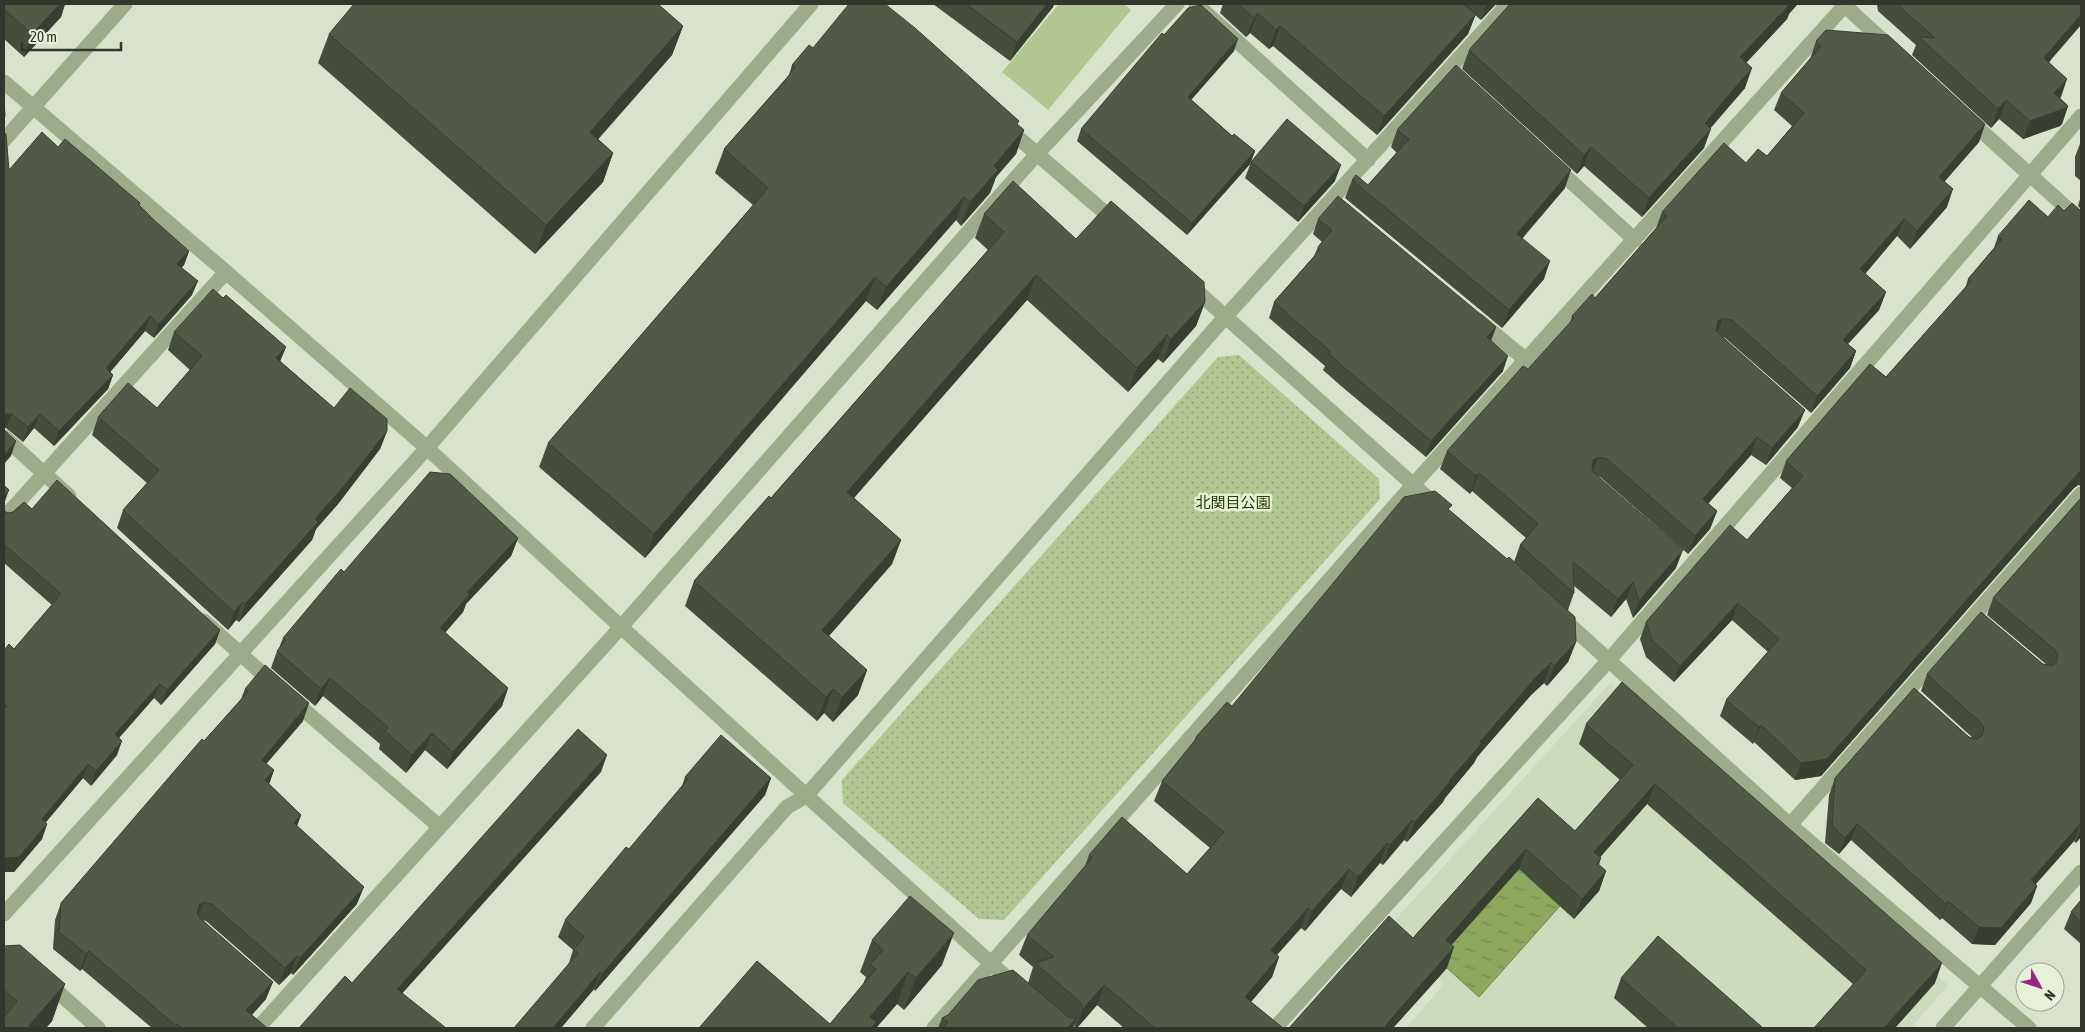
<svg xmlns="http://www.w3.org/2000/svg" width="2085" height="1032" viewBox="0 0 2085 1032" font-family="'Asap Condensed','Noto Sans JP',sans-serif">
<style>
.built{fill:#cddabb}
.grass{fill:#b1c690}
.park{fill:url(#park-dots)}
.water{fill:url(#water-ripples);stroke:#728650}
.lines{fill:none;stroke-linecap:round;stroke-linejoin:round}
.minor{stroke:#9eab8b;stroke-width:15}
.wall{fill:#474d3b}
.shaded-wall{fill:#393f30}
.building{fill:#525a45;stroke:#393f30}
.labels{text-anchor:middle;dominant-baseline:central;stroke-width:5;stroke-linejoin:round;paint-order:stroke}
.park-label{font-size:15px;fill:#293901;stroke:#e6f1d8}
</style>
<defs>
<pattern id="park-dots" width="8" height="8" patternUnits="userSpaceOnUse" patternTransform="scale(1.25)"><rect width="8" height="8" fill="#b1c690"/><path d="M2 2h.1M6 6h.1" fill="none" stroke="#91a276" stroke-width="1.8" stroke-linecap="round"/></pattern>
<pattern id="water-ripples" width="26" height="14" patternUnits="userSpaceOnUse" patternTransform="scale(1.25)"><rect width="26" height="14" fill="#8da85f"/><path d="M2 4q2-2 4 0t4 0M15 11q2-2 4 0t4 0" fill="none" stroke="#748a4f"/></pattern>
</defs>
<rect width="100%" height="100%" fill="#d9e3cb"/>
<!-- built -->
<path class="built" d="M1610 683 1948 985 1911 1028H1406L1444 984 1386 930Z"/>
<!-- grass -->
<path class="grass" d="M1059 4H1124L1131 10 1048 110 1002 72Z"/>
<!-- park -->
<path class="park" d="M1239 355 1379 479 1380 499 1004 920 979 919 843 803 842 780 1218 357Z"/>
<!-- water -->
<path class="water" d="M1519 869 1560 906 1479 997 1438 960Z"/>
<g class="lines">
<!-- minor -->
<path class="minor" d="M1196 4 1368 160
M1843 4 1890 47
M4 82 226 272 427 448 621 627 1017 987
M1967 118 2081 221
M1007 128 1118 224
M4 140 125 4
M1554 166 1635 240
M1189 284 1438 507
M1478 320 1526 360
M4 437 69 496
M4 518 226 272
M1560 616 1790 825 2029 1028
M204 621 274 684
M291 699 440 827
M1790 825 2081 494
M4 914 427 448 811 4
M48 983 98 1028
M258 1028 621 627 1036 155 1177 4
M593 1028 787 807 806 796 1226 316 1508 4
M934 1028 1413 485 1846 4
M1275 1028 1609 660 2081 116
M1943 1028 2081 872"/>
</g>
<!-- wall -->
<path class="wall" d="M4 4H65L61 17 24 57 4 39Z
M933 4H1054L1053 7 1010 61Z
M1223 4H1496L1481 20 1475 15 1468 34 1377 135 1273 46 1269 49 1250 33 1246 37 1220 13Z
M1877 4H2081L2049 63 2061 97 2060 98 2068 106 2062 124 2060 126 2023 139 1999 119 1991 128 1912 55 1916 45 1878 11Z
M1789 14 1787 19 1746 63 1745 88 1710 128 1704 148 1642 217 1584 166 1577 174 1462 69 1469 50Z
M683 26 672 55 598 139 613 153 603 182 535 254 318 63 329 34Z
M1164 35 1234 51 1191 100 1232 136 1255 151 1250 164 1187 235 1077 141 1081 129Z
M1816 41 1985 124 1979 142 1944 181 1947 207 1910 249 1897 236 1865 274 1886 292 1879 310 1848 344 1856 351 1850 368 1811 413 1725 338 1723 337 1798 427 1766 465 1751 455 1708 504 1717 511 1710 529 1688 554 1600 477 1598 476 1676 568 1633 618 1626 599 1611 617 1573 585 1574 593 1568 610 1576 642 1568 662 1547 686 1544 683 1531 695 1477 757 1474 763 1445 798 1443 802 1407 842 1404 840 1383 865 1380 863 1351 897 1341 889 1305 931 1301 928 1277 955 1279 957 1272 977 1251 1002 1283 1028H1124L1097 1005 1077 1028H1075L1074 1024 1073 1028H938L942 1018 1028 983 1033 967 1019 955 1027 935 1085 866 1089 855 1187 874 1210 848 1154 801 1162 781 1194 741 1196 737 1232 706 1450 511 1507 559 1514 562 1520 545 1526 538 1472 491 1470 494 1440 469 1447 451 1528 369 1570 323 1572 316 1595 298 1656 228 1662 212 1746 163 1767 156 1792 126 1774 110 1781 93 1810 59Z
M813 48 1018 125 1024 130 1016 154 996 177 990 193 961 226 956 220 877 310 866 301 645 558 539 467 548 443 753 205 715 173 724 149 789 75 792 65Z
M1397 130 1565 188 1522 238 1544 279 1502 328 1345 198 1352 180 1368 185 1397 153 1391 147Z
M2081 141V181L2075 176V157Z
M58 147 140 203 139 205 155 221 189 251 184 265 181 267 192 295 154 338 145 331 110 372 113 375 108 389 54 446 34 428 23 442 6 428 9 170Z
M1251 162 1335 181 1298 222 1245 178Z
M2081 196V209L2078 206Z
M2064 211H2081V486L2078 485 2074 488 1821 776 1795 780 1754 742 1753 744 1720 716 1726 700 1768 652 1732 620 1674 682 1646 657 1640 639 1646 622 1747 540 1792 488 1780 478 1786 461 1886 377 1965 289 1968 279 1994 248 1998 236Z
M984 214 1076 239 1205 302 1196 326 1163 363 1158 359 1128 392 1027 300 854 498 901 540 892 564 829 636 867 670 858 695 833 722 824 713 817 721 685 606 694 581 771 498 988 250 975 238Z
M1318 219 1496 327 1491 341 1503 371 1426 457 1341 386 1323 370 1325 366 1269 318 1274 302 1314 256 1318 247 1322 242 1313 234Z
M223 298 286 347 280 361 334 408 387 431 380 449 338 504 316 529 312 540 239 622 236 620 228 630 117 528 123 510 147 483 92 435 98 417 157 408 190 370 168 350 174 332Z
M2081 498V837L2076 843 2074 841 2036 884 2037 886 2031 903 1995 945 1972 944 1942 918 1940 920 1851 840 1839 854 1825 843 1829 795 1835 778 1969 737 1973 738 1921 691 1927 674 2043 664 2047 665 1987 615 1993 598Z
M32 509 220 630 215 644 161 705 154 698 119 738 117 755 91 786 83 778 45 823 47 824 42 839 14 872H4V650L14 649 52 605 4 563V511L8 513Z
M518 538 511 556 466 604 463 612 445 633 508 688 502 706 447 769 425 750 406 773 379 749 380 744 323 696 315 706 271 668 277 651 279 648 283 638 344 572Z
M245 689 303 721 266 764 274 770 269 784 301 815 297 826 357 904 293 975 291 973 279 985 206 921 203 920 266 999 252 1015 267 1028H152L82 969 80 971 53 949 55 920 61 903 241 699Z
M1586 724 1935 983 1895 1028H1814L1853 984 1647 804 1600 857 1601 858 1599 865 1606 871 1599 891 1574 919 1519 869 1451 945 1447 968 1393 1028H1289L1413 938 1538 798 1575 831 1620 780 1579 744Z
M685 777 771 778 765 795 595 991 594 989 561 1028H514L568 966 573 950 558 937 565 920 629 849 682 786Z
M2081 900V944L2064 929 2071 912Z
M872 940 942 965 904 1010 897 1004 876 1028H699L830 1024 863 984 866 977 860 972Z
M4 946 65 984 52 1021 46 1028H4Z
M1621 978 1763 1028H1648L1614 998Z"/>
<!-- shaded-wall -->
<path class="shaded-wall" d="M60 4H65L61 17 24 57 32 34Z
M1047 4H1054L1053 7 1010 61 1017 42Z
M1487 4H1496L1481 20Z
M1790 4H1798L1789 14 1787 19 1733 77 1740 57Z
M1258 13 1250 33 1246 37 1254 18Z
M1476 14 1468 34 1377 135 1384 116Z
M2081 14V25L2037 76 2044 58Z
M683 26 672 55 579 161 590 132Z
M1280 26 1273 46 1269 49 1276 30Z
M1238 39 1234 51 1183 109 1188 97Z
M1752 68 1745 88 1698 143 1705 123Z
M2067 79 2061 97 2047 111 2054 93Z
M2006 100 1999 119 1991 128 1998 109Z
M2068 106 2062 124 2060 126 2023 139 2030 121Z
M1985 124 1979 142 1933 195 1939 177Z
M1711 129 1704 148 1642 217 1649 198Z
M1024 130 1016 154 996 177 990 193 961 226 970 202 994 166Z
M1591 147 1584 166 1577 174 1584 155Z
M1255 151 1250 164 1187 235 1192 223Z
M613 153 603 182 535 254 546 225Z
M1341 165 1335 181 1298 222 1304 206Z
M1571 170 1565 188 1511 252 1517 234Z
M1953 189 1947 207 1910 249 1917 231Z
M964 197 956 220 877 310 886 287Z
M1904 219 1897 236 1854 287 1860 269Z
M189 251 184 265 172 278 177 264Z
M1550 261 1544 279 1502 328 1509 310Z
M1036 275 1027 300 838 516 847 492Z
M875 277 866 301 645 558 654 534Z
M198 281 192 295 154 338 159 324Z
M1886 292 1879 310 1836 357 1843 340Z
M1205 302 1196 326 1163 363 1171 339Z
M150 316 145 331 101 383 106 368Z
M1723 318 1716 336 1712 339 1718 321Z
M1496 327 1490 343 1487 337Z
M1167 335 1158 359 1128 392 1137 368Z
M286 347 279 364 276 358Z
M1856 351 1850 368 1811 413 1817 396Z
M1508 356 1503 371 1426 457 1431 441Z
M113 375 108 389 54 446 59 431Z
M1805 410 1798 427 1766 465 1772 448Z
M6 414H12L6 428H4V416Z
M40 414 34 428 23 442 28 427Z
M387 431 380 449 338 504 316 529 312 540 239 622 245 604Z
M1757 437 1751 455 1696 517 1703 499Z
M16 441 11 456 4 464V455Z
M1598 457 1591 475 1587 478 1593 460Z
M2081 470V477L2078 485 2074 488 1821 776 1795 780 1801 763Z
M1479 473 1472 491 1470 494 1476 476Z
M9 490 4 504V497Z
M1717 511 1710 529 1688 554 1695 536Z
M518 538 511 556 466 604 463 612 433 646 440 628 467 592Z
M901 540 892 564 813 654 822 630Z
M1683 550 1676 568 1633 618 1639 601Z
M1633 582 1626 599 1611 617 1618 599Z
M243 602 236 620 228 630 234 612Z
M1738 603 1732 620 1674 682 1680 666Z
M220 630 215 644 161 705 167 690Z
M1576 642 1568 662 1547 686 1554 666Z
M1551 663 1544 683 1531 695 1477 757 1474 763 1445 798 1443 802 1407 842 1415 822 1449 781 1480 742 1538 675Z
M867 670 858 695 833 722 842 697Z
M330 678 323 696 315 706 321 689Z
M160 684 154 698 110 748 115 734Z
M508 688 502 706 447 769 453 752Z
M833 689 824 713 817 721 826 697Z
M309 703 303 721 255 777 262 760Z
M1761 725 1754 742 1753 744 1759 727Z
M432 733 425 750 406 773 412 755Z
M122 741 117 755 91 786 96 771Z
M607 755 601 772 391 1006 397 989Z
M88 764 83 778 36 834 42 819Z
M274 770 268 787 265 780Z
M771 778 765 795 595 991 602 974Z
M1655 784 1647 804 1587 872 1594 852Z
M301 815 295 832 294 823Z
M1412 820 1404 840 1383 865 1390 845Z
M47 824 42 839 14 872H4V858Z
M1857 824 1851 840 1839 854 1845 838Z
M2080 824 2074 841 2024 897 2031 880Z
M2081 828V837L2076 843Z
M1387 843 1380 863 1351 897 1358 877Z
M1526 849 1519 869 1438 960 1446 940Z
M1349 869 1341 889 1305 931 1312 911Z
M1606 871 1599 891 1574 919 1582 899Z
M2037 886 2031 903 1995 945 1972 944 1979 927Z
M364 887 357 904 293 975 300 958Z
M1948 901 1942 918 1940 920 1946 904Z
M204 902 197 919 193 922 199 905Z
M1308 908 1301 928 1263 970 1271 950Z
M954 933 942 965 904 1010 916 978Z
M1454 947 1447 968 1393 1028H1384L1385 1026Z
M89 951 82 969 80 971 86 954Z
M297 956 291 973 279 985 285 968Z
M1279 957 1272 977 1238 1017 1245 997Z
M1942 963 1935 983 1895 1028H1884Z
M600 972 594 989 561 1028H553Z
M908 972 897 1004 876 1028H866L870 1017Z
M273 982 266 999 240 1027 246 1010Z
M65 984 52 1021 46 1028H28L29 1026Z
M1104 985 1097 1005 1077 1028H1076L1082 1010Z
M1077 1017 1073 1028H1068Z"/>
<!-- building -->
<path class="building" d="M4 4H60L32 34 4 9Z
M354 4H658L683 26 590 132 613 153 546 225 329 34Z
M849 4H885L915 28 1019 121 1017 124 1024 130 994 166 998 170 970 202 964 197 886 287 875 277 654 534 548 443 768 188 724 149 787 78 795 67 792 65 809 45 813 48Z
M966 4H1047L1017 42Z
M1238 4H1463L1476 14 1384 116 1280 26 1276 30 1258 13 1254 18Z
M1510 4H1790L1740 57 1752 68 1705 123 1711 129 1649 198 1591 147 1584 155 1469 50Z
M1897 4H2081V14L2044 58 2067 79 2054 93 2068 106 2066 108 2030 121 2006 100 1998 109 1919 37 1935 38Z
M1201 5 1238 39 1188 97 1232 136 1234 134 1255 151 1192 223 1081 129 1162 33 1164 35 1188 8Z
M1826 30 1888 35 1985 124 1939 177 1953 189 1917 231 1904 219 1860 269 1886 292 1843 340 1856 351 1817 396 1732 320 1723 318 1718 321 1716 330 1719 334 1805 410 1772 448 1757 437 1703 499 1717 511 1695 536 1607 459 1598 457 1593 460 1592 469 1594 473 1683 550 1639 601 1633 582 1618 599 1573 562 1574 593 1520 545 1538 524 1479 473 1476 476 1447 451 1523 366 1528 369 1574 318 1572 316 1592 294 1595 298 1667 216 1662 212 1724 143 1746 163 1758 149 1767 156 1804 113 1781 93 1821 46 1816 41Z
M1456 65 1571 170 1517 234 1550 261 1509 310 1352 180 1356 175 1368 185 1409 139 1397 130Z
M4 100 5 116 4 118Z
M1287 119 1341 165 1304 206 1251 162Z
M4 132 6 134 9 170 42 132 58 147 65 139 140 203 139 205 155 221 189 251 177 264 198 281 159 324 150 316 106 368 113 375 59 431 40 414 28 427 12 414H6L4 416Z
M1013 181 1076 239 1111 201 1204 282 1205 302 1171 339 1167 335 1137 368 1036 275 847 492 901 540 822 630 867 670 842 697 833 689 826 697 694 581 769 496 771 498 1004 232 984 214Z
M1338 196 1496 327 1487 337 1508 356 1431 441 1347 370 1329 354 1331 352 1274 302 1320 250 1318 247 1332 230 1318 219Z
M2029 200 2048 217 2058 205 2064 211 2072 203 2081 211V470L1827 759 1801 763 1761 725 1759 727 1726 700 1779 639 1738 603 1680 666 1652 640 1646 622 1730 525 1747 540 1803 476 1786 461 1870 364 1886 377 1971 281 1968 279 2002 239 1998 236Z
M213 289 223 298 226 295 286 347 276 358 334 408 350 388 387 419V431L344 486 315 519 318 522 245 604 243 602 234 612 123 510 159 470 98 417 128 383 157 408 202 356 174 332Z
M4 430 16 441 4 455Z
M430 472 450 474 518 538 467 592 470 594 440 628 508 688 453 752 432 733 412 755 385 731 388 727 330 678 321 689 277 651 286 640 283 638 341 569 344 572Z
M57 480 220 630 167 690 160 684 115 734 122 741 96 771 88 764 42 819 47 824 19 857 4 858V710L7 706 4 704V650L9 644 14 649 61 594 4 544V511L8 513 13 512 24 502 32 509Z
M4 485 9 490 4 497Z
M1435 491 1452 505 1448 509 1507 559 1509 557 1575 617 1576 642 1554 666 1551 663 1538 675 1480 742 1482 743 1449 781 1450 782 1415 822 1412 820 1390 845 1387 843 1358 877 1349 869 1312 911 1308 908 1271 950 1279 957 1245 997 1283 1028H1155L1104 985 1082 1010V1005L1079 1001 1035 963 1054 957 1027 935 1092 858 1089 855 1122 817 1187 874 1224 832 1162 781 1197 738 1196 737 1227 702 1232 706 1404 497Z
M2081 498V825L2080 824 2031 880 2037 886 2001 928 1979 927 1948 901 1946 904 1857 824 1845 838 1832 826 1835 778 1914 688 1969 737 1977 739 1982 736 1984 728 1981 723 1927 674 1981 612 2043 664 2052 666 2056 663 2058 655 2055 650 1993 598Z
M265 665 309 703 262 760 274 770 265 780 301 815 294 823 364 887 300 958 297 956 285 968 212 904 204 902 199 905 197 913 200 918 273 982 246 1010 267 1028H182L177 1024 176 1026 89 951 86 954 59 932 61 903 202 739 204 741 248 692 245 689Z
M1622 682 1942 963 1884 1028H1814L1866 970 1655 784 1594 852 1601 858 1597 863 1606 871 1582 899 1526 849 1446 940 1454 947 1385 1026 1388 1028H1289L1389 916 1413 938 1538 798 1575 831 1633 765 1586 724Z
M578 729 607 755 397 989 446 1028H299L345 976 352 983Z
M721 735 771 778 602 974 600 972 553 1028H514L578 953 574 949 584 937 565 920 626 847 629 849 688 779 685 777Z
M910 896 954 933 916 978 908 972 870 1017 877 1022 871 1028H699L757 961 830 1024 876 969 870 965 883 950 872 940Z
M2081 900V922L2071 912Z
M1658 936 1763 1028H1678L1621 978Z
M20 945 65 984 29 1026 32 1028H4V1017L17 1001 4 990V946Z
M1013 970 1067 1016 1072 1018 1077 1017 1068 1028H943L948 1022 942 1018 948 1015 978 980Z"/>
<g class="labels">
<!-- park labels -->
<g class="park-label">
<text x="1233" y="502">北関目公園</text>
</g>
</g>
<!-- border -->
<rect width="2085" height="1032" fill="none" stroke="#32362c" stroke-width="10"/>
<!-- north arrow -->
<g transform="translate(2040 987) rotate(130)"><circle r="24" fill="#e6f1d8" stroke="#9ea693"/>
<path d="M0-4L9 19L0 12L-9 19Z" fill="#962583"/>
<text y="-8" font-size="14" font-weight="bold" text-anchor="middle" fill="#32362c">N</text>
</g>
<!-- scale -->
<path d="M22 42v8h99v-8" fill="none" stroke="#32362c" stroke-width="2.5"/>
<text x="30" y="42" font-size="15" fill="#32362c" stroke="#e6f1d8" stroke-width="4" paint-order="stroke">20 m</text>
</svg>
